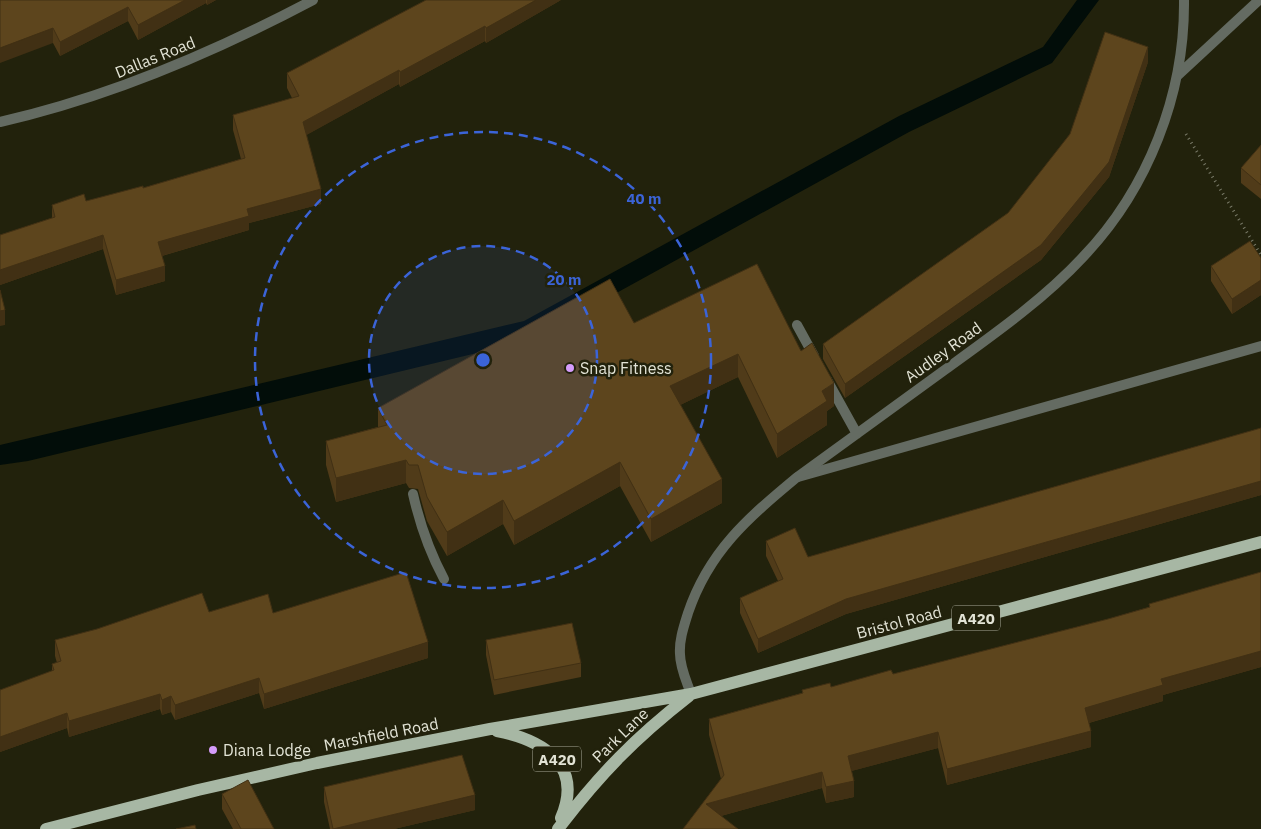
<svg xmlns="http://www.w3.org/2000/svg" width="1261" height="829" viewBox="0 0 1261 829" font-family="'IBM Plex Sans',sans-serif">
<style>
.water{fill:#020d09}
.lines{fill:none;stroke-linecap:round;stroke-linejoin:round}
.path{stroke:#7a7b69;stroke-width:3;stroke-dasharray:1 4;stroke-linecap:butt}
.service{stroke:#646b62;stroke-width:10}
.minor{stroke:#646b62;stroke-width:10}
.primary{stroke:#a7b7a4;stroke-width:12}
.wall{fill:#503b19}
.shaded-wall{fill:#413014}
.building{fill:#5d451d;stroke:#413014}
.ring{fill:none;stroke:#3b64d8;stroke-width:2.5;stroke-dasharray:9 6}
.poi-dot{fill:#d59cfb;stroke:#22220c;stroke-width:2}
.labels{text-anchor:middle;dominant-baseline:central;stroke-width:5;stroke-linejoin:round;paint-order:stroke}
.shield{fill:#22220c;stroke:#a8a999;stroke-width:1}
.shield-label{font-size:15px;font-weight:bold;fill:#e2e3d5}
.street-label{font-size:16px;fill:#e2e3d5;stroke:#22220c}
.poi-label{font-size:16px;fill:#e2e3d5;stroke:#22220c;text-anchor:start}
.centre{fill:#3b64d8;stroke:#22220c;stroke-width:2.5}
.ring-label{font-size:15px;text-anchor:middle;font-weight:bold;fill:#3b64d8;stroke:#22220c;stroke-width:5;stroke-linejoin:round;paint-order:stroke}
</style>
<rect width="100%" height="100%" fill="#22220c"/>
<!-- water -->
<path class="water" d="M1077 0H1099L1052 63 909 132 531 340 28 461 0 465V445L524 321 899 116 1043 47Z"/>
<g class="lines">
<!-- path -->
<path class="path" d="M1186 134 1261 255"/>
<!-- service -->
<path class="service" d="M798 477 1261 346
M413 494C420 525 429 551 444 579"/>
<!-- minor -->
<path class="minor" d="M1177 76 1259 0
M0 122C110 97 213 53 313 0
M797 325 814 356
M827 380 857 434
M691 694C687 682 680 668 680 654 679 640 684 626 688 613 709 551 748 518 796 478 846 442 896 405 946 369 993 335 1043 300 1083 257 1148 189 1185 94 1184 0"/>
<!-- primary -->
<path class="primary" d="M497 731C543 740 584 765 561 818
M46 829 198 790 317 763 490 729 691 694 1261 542
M558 829C600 774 635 738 689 696"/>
</g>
<!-- wall -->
<path class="wall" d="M0 0H216L207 5 206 3 138 40 128 21 60 56 53 43Z
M561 0 486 43 485 41 400 87 399 84 306 135 321 204 249 223V230L162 256 165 281 116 295 103 249 0 285V235L52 218V205L86 201 143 188 241 159 233 130V115L292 98 287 88V73Z
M1148 62 1109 177 1041 260 845 398 823 359V344L1008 213Z
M1261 145V199L1241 183V168Z
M1261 258V295L1232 314 1211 281V266Z
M634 323 801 351 834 406 827 411V425L777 458 738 377 680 405 722 503 651 542 620 486 514 545 503 524 447 556 427 521 418 489 409 488 406 483 336 502 326 465V441L378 427V408Z
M1261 428V495L846 614 758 653 740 613V598L778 581 766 556V541L808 557Z
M1261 572V667L1163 695V701L1089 723 1091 747 947 785 938 748 851 771 854 797 826 803 822 788 721 816 683 829 721 779 709 735V719L802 693V690L831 687 893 674 1108 619 1149 607V604Z
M209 612 273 613 428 658 264 709 259 693 175 720 171 712 162 715 160 709 69 737 67 728 0 752V690L52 671V664L57 663 55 656V640Z
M486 640 581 663V677L494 695 486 655Z
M324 787 475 810 394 829H330L324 802Z
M222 794 274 829H233L222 809Z"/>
<!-- shaded-wall -->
<path class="shaded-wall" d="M185 0H206V3L138 40V25Z
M207 0H216L207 5Z
M536 0H561L486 43V28Z
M128 7V21L60 56V42Z
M485 26V41L400 87V72Z
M53 28V43L0 63V48Z
M1148 47V62L1109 177 1041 260 845 398V384L1041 245Z
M399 70V84L303 137V122Z
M321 189V204L249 223V230L158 257V242L247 209Z
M103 235V249L0 285V270Z
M165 266V281L116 295V280Z
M1261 280V295L1232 314V299Z
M5 310V325L0 326V311Z
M738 354V377L670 410V386Z
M834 383V406L827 411V425L777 458V434L822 391Z
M406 460V483L336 502V478Z
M620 462V486L514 545V521Z
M722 479V503L651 542V519Z
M1261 481V495L846 614 758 653V639L846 599Z
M503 500V524L447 556V532Z
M428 642V658L264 709V694Z
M1261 651V667L1163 695V701L1085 724V708L1161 679Z
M259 678V693L175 720V705Z
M160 694V709L69 737V721Z
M171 696V712L162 715V700Z
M67 713V728L0 752V737Z
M1091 731V747L947 785V769Z
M938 732V748L848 772V756Z
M822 772V788L706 820V804Z
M854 781V797L826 803V787Z
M475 795V810L394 829H333Z"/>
<!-- building -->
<path class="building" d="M0 0H185L138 25 128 7 60 42 53 28 0 48Z
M426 0H536L486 28 485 26 400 72 399 70 303 122 321 189 247 209 249 216 158 242 165 266 116 280 103 235 0 270V235L55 217 52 205 84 194 86 201 143 186V188L245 158 233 115 299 96 287 73Z
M1105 32 1148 47 1109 162 1041 245 845 384 823 344 1008 213 1070 134Z
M1261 145V185L1241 168Z
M1250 241 1261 258V280L1232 299 1211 266Z
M757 264 801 351 812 343 834 383 822 391 827 401 777 434 738 354 670 386 722 479 651 519 620 462 514 521 503 500 447 532 427 497 418 465H409L406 460 336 478 326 441 387 425 378 408 610 279 634 323Z
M0 290 5 310 0 311Z
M1261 428V481L846 599 758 639 740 598 783 579 766 541 795 528 808 557Z
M406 572 428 642 264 694 259 678 175 705 171 696 162 700 160 694 69 721 67 713 0 737V690L54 670 52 664 61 661 55 640 97 629 202 593 209 612 268 594 273 613Z
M1261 572V651L1161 679 1163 685 1085 708 1091 731 947 769 938 732 848 756 854 781 826 787 822 772 706 804 738 829H683L724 775 709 719 803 693 802 690 830 683 831 687 891 670 893 674 1108 619 1150 607 1149 604Z
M572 623 581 663 494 680 486 640Z
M462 755 475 795 333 829 324 787Z
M248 780 274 829H241L222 794Z
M195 825 196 829H176Z"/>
<!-- distance rings -->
<circle cx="483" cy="360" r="114" fill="#3b64d8" fill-opacity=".12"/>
<g class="ring">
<circle cx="483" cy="360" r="114"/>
<circle cx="483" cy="360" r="228"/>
</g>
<!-- markers -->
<g class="poi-dot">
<circle cx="570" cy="368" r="5"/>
<circle cx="213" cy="750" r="5"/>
</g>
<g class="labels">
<!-- shield labels -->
<g class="shield">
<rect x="952" y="605.5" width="48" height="25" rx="4"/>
<rect x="533" y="746.5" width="48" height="25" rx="4"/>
</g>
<g class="shield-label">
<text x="976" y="618">A420</text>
<text x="557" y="759">A420</text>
</g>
<!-- street labels -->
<g class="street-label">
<text transform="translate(155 57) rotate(-22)">Dallas Road</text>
<text transform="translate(943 352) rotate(-36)">Audley Road</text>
<text transform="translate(899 622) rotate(-15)">Bristol Road</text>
<text transform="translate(381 734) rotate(-11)">Marshfield Road</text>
<text transform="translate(620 735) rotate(-44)">Park Lane</text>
</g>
<!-- poi labels -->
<g class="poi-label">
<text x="580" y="368">Snap Fitness</text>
<text x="223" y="750">Diana Lodge</text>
</g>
</g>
<circle cx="483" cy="360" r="8" class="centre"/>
<g class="ring-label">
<text x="644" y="204">40 m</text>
<text x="564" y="285">20 m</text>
</g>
</svg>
